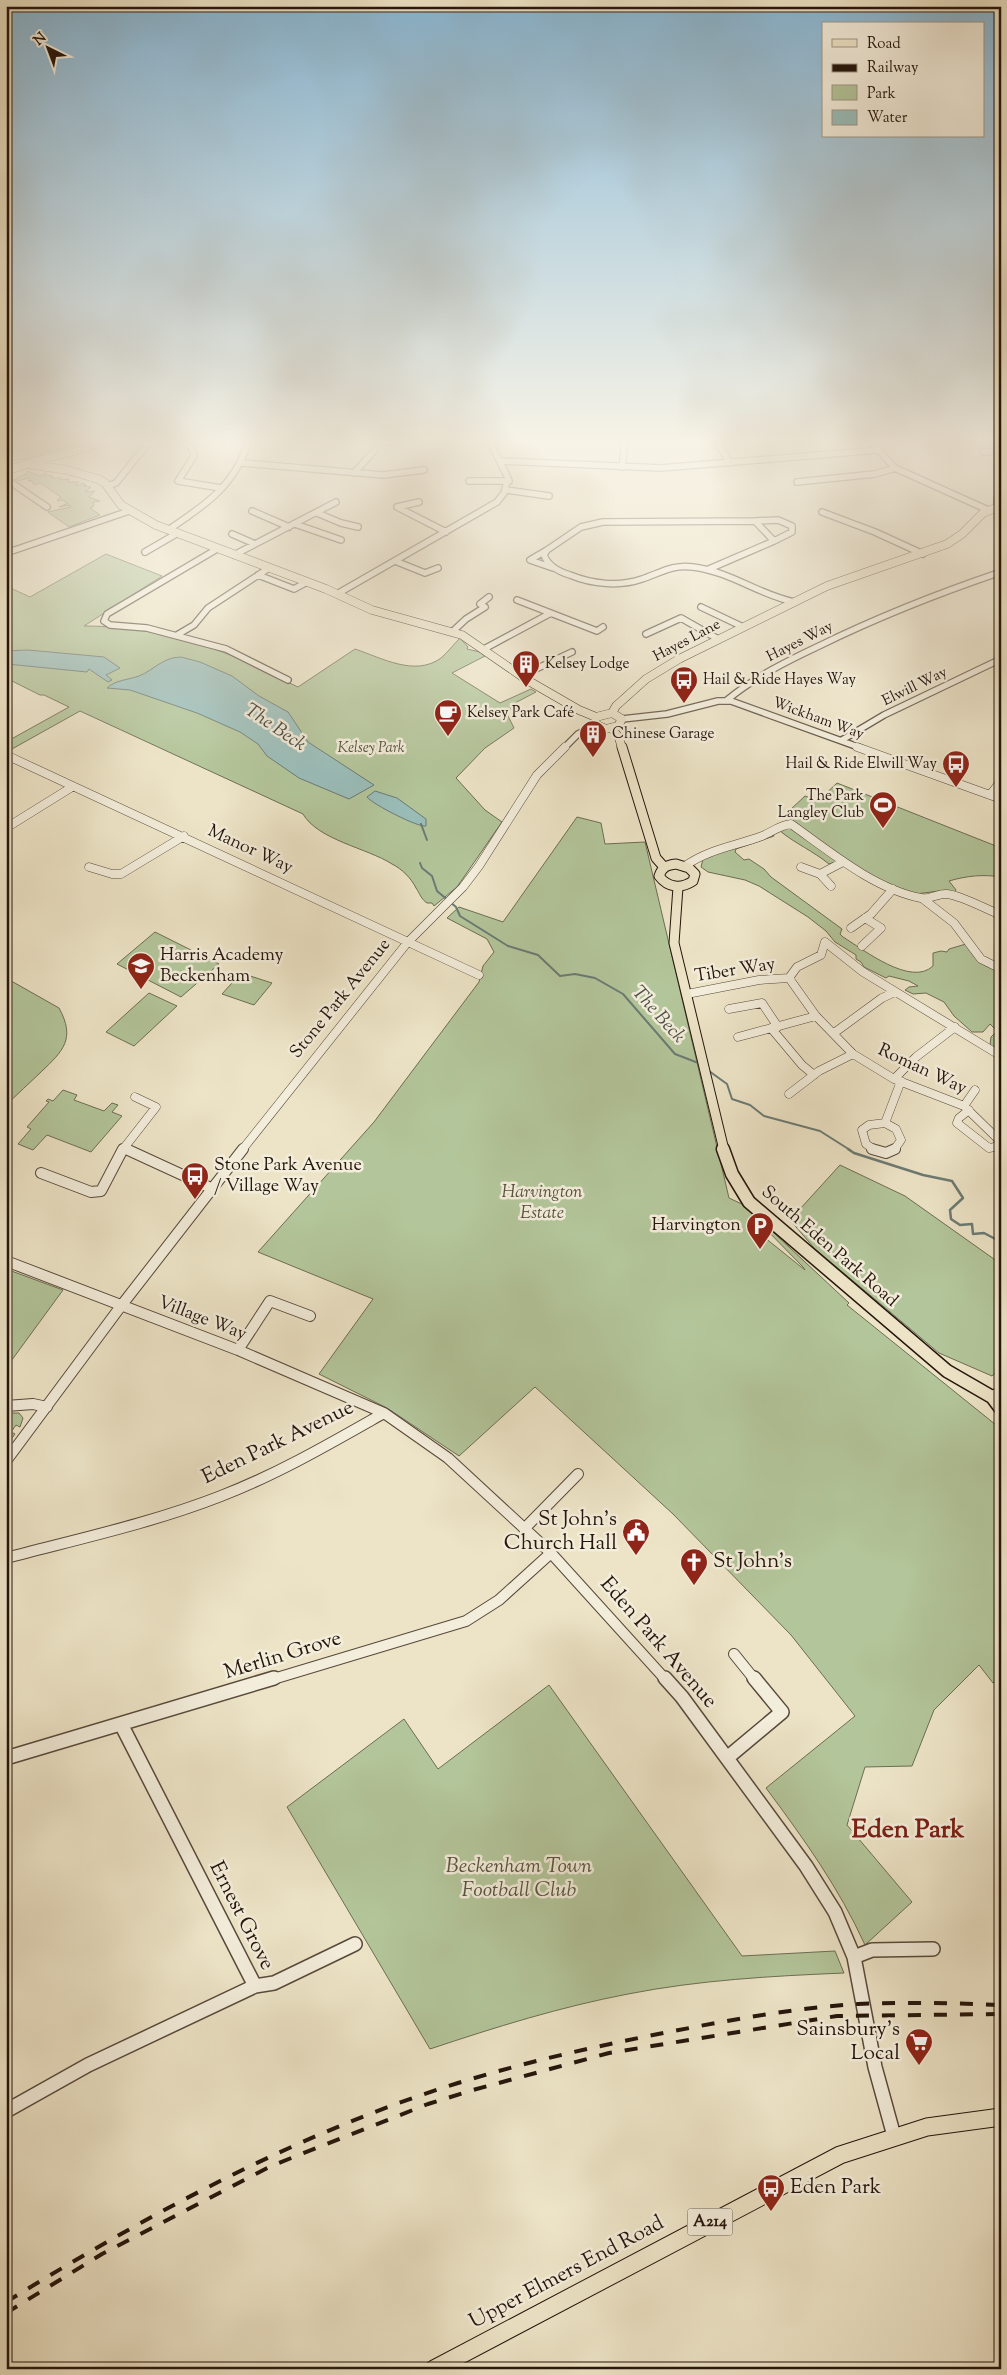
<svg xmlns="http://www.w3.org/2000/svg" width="1007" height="2375" viewBox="0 0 1007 2375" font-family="'Sorts Mill Goudy',serif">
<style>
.green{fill:#b3c59a;stroke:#6c6d53;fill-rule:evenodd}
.water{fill:#9abeba;stroke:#6b7a74}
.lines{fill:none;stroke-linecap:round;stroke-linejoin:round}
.stream-far1{stroke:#6b7a74;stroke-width:2}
.stream{stroke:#6b7a74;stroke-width:2.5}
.minor-far3-casing{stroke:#57493b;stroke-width:8}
.minor-far2-casing{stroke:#57493b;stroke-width:9}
.minor-far1-casing{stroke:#57493b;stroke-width:12}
.minor-casing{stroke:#57493b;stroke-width:16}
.major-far3-casing{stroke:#25150c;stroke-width:9}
.major-far2-casing{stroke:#25150c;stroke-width:11}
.major-far1-casing{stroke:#25150c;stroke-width:15}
.major-casing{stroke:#25150c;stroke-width:19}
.minor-far3{stroke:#f3eddb;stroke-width:5.5}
.minor-far2{stroke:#f3eddb;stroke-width:8}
.minor-far1{stroke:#f3eddb;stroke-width:10}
.minor{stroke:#f3eddb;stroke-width:13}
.major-far3{stroke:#ede4c7;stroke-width:8}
.major-far2{stroke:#ede4c7;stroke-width:9}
.major-far1{stroke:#ede4c7;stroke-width:12}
.major{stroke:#ede4c7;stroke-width:17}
.rail{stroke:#25150c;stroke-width:4;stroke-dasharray:13 13;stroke-linecap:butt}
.labels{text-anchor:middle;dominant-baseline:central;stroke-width:5;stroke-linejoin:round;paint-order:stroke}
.far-street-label{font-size:15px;fill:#25150c;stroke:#f3eddb}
.far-poi-label{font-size:15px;fill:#25150c;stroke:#f3eddb;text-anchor:start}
.far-park-label{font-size:15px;font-style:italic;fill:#57533e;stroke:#f3eddb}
.shield{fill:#f3eddb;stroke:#63564a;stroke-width:1}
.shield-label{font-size:16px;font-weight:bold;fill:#25150c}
.street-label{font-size:18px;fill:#25150c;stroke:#f3eddb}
.poi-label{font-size:18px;fill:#25150c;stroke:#f3eddb;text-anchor:start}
.park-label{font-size:18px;font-style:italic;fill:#57533e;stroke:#f3eddb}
.water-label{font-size:19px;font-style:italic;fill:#4e5049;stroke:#f3eddb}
.near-street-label{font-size:21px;fill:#25150c;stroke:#f3eddb}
.near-poi-label{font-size:21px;fill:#25150c;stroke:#f3eddb;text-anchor:end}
.near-park-label{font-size:21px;font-style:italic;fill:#57533e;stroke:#f3eddb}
.near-district-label{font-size:26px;font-weight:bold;fill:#7a1f14;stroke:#f3eddb}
</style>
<rect width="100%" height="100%" fill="#ede4c7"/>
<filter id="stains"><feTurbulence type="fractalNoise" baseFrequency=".004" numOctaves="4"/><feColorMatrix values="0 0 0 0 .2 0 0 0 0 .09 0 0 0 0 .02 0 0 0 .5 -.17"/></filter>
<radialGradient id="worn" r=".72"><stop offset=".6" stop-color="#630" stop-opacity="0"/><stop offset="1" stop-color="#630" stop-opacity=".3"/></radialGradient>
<!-- green -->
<path class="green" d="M6 442H35L37 447 48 445 46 442H74L76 448 35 458 6 461Z
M27 471 40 476 46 473H47L45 475 53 476 51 478H61L60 480 69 479 68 482H79L76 483 77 486 83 483 86 485 83 486 91 487 85 492 95 491 89 497 100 501 93 502 94 506 90 508 100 515 69 527 48 512 71 507 70 505 59 507 68 503 62 500 58 501 57 500 61 497 40 483 34 485 32 481H28L31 480 28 478 18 481 15 479 28 473Z
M106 554 162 576 84 626C130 626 178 635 220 651 247 661 272 675 298 687L355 649C382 658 415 677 441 658 448 652 454 644 460 638L468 647 467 649 480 652 485 656 452 673 500 703 531 689 536 692 515 703 507 714 514 728 485 748 456 778 485 810 502 822 457 887 434 906 432 903H427C421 899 420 894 416 888 411 878 402 869 392 864 367 848 318 840 303 814L80 711 12 749 6 745V742L69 707 44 695H40L6 678V586L30 597Z
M837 783 1001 848V877C983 874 966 876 949 881L956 890 954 893 939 891 916 894 897 888 867 874 792 821 797 817 790 810 805 796 818 801Z
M577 817 601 823 605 844 645 842 729 1198 744 1205 849 1303 847 1305 1001 1429V1679L993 1683 979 1665 934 1710 912 1766 865 1767 847 1825 912 1902 865 1945C839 1888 804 1839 766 1788L855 1716 791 1635 673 1514 535 1387 459 1456 387 1408 319 1374 373 1299 258 1252 374 1122 479 982 483 966 494 952 487 939 447 918 459 907 503 922ZM758 1221 803 1267 805 1270 749 1225Z
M788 826 835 860 836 862 829 864C813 851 796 844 780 831Z
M773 833 774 836 736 849 735 852 744 860 749 859 764 869 771 877 842 929 840 934 843 937C864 950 911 987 933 966V953L941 951 947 952 949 949 966 944C977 963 980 964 1001 972V1052L990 1045 991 1037 997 1031 990 1024 983 1032H972L954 1016 944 1002 926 993 913 994 905 990 909 987 918 986 909 981 889 976 886 978 864 967 861 962 856 959V955L835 942 826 931 808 917 759 886 745 880 708 872 701 867 703 859Z
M155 932 219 964 181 997 117 964Z
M241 973 272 983 254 1005 222 994Z
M6 978 59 1008C76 1039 63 1051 41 1072 29 1083 18 1094 6 1105Z
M149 993 177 1006 134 1046 106 1032Z
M63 1090 77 1095 74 1100 104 1111 112 1103 118 1105 112 1112 122 1116 91 1152 47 1135 33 1150 18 1144 31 1129 27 1127 49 1102 46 1101 48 1099 53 1101Z
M840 1165 905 1196 1001 1264V1368L992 1376 939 1353 815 1249 790 1220Z
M6 1269 63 1290 6 1368Z
M6 1413H19L23 1418 20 1427 16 1425 11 1432 15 1434 6 1446Z
M549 1685 742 1956 835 1951 844 1973C772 1976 699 1980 628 1994 560 2007 496 2027 430 2049L287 1807 404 1719 438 1769Z"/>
<!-- water -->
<path class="water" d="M28 650 104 657 120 668 106 675 112 680 108 682 89 669 87 672 7 664 6 651Z
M181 657 200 662 232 676 259 696 288 712 308 742 374 785 349 799 299 778 267 756 258 744 240 732 197 713 130 690 107 688C115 680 128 680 139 676 154 670 163 657 181 657Z
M375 791 397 798 426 819V826C419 828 372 804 367 797Z"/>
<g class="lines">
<!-- stream-far1 -->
<path class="stream-far1" d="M421 824 427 840
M420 863 422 868 432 876 437 891 456 907 460 916 508 946 538 955 560 976 575 974 595 978 623 994 675 1054 701 1064
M709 1071 727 1084 732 1099 750 1105 764 1116 820 1131 850 1150"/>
<!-- stream -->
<path class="stream" d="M848 1149 854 1153 923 1175 952 1181 963 1198 950 1210 951 1219 960 1225 972 1224 973 1234 984 1233 1001 1242
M1001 1246V1255"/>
<!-- minor-far3 casing -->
<g class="minor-far3-casing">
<path id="minor-far3" d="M182 442 191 447 194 456 178 481 221 488
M381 442H394
M717 442 730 463
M871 442 895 468 988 510
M148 443 163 442
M983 452 1001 451
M501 461 661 468 879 450
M242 463 383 475 424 470
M622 467 625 442
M354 473 374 451
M6 479 47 507
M469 481H509
M797 482 875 474 895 468
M107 486 116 483 148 443
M506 490 549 496
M419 502 397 507 446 532
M997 506V499L1001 494
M252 511 289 527
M822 512 875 532 923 554
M317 513 341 523 358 527
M999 517 1001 518
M755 521 778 520 792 526V532L774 541
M295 524 341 540
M168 530C204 506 235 486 248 442
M232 534 255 544
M217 549 107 614 104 621 110 625 147 628 226 649 288 680
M547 550 530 560 553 568
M145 552 176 534
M6 553 129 511
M234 555 336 502
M395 561 425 573 438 568
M709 569 774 541 755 521 603 522 581 527 547 550 544 555C548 566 560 572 570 575 592 584 619 587 642 579 660 573 673 564 693 567 732 572 757 594 794 602
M258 575 294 589 307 582
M337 594 497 502 504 493 508 478 490 442
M517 600 597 631 603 627
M701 607 743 627
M452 632 466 619 485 607 480 604 489 597
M646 634 681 618 718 639
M177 635 194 625 208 608 269 568
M484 649 549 614
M521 676 572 652
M727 700C755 677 787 661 819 646 878 617 939 593 1001 572
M622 719 667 714 718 701H731L861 748
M842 740 884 715 1001 659
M564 748 578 734 596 725"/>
</g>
<!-- minor-far2 casing -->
<g class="minor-far2-casing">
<path id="minor-far2" d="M857 747 1001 799
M6 755 479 975
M990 795 1001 781
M6 828 72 787
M685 866C709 849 735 846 762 836 772 832 780 825 791 824 829 851 874 889 921 898 929 900 938 893 947 894 963 896 985 909 1001 915
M89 867 112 874H121L184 836
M801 867 820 874 843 862
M820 874 831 886
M923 899 954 923 981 959 1001 969
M851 928 871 914 893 889
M825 942 821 955 797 967 789 978 816 1016 853 1054 894 1079 964 1106 1001 1142
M825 942 863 972 1001 1056
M862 946 881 928 865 918
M687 994 759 980 789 978
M729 1009 762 1003 778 1027
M771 1028 802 1065 814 1075
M834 1033 882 998 895 992
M738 1037 816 1016
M894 1079 916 1057 955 1027
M789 1094 819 1071 853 1054
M964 1106 975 1090
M969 1110 959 1118 957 1123 989 1148 995 1147 1000 1142
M885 1123 896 1129 901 1140 894 1150
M885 1123 901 1081
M124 1148 156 1107 135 1097
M123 1150 124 1148 129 1150
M242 1150 407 943 463 887 479 866 537 775 565 747
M875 1150 866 1144 862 1130 869 1125 885 1123"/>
</g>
<!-- minor-far1 casing -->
<g class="minor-far1-casing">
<path id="minor-far1" d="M126 1149 213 1189
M872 1149 886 1153 895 1149
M41 1173 91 1192 101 1191 123 1149
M6 1261 238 1350 384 1413 448 1458 551 1553 666 1680
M238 1350 270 1301 310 1316
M992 1397 1001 1391
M6 1406 33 1404 47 1407
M6 1461 121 1306 243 1149
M524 1529 578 1474
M6 1558C78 1539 152 1523 221 1496 278 1474 331 1443 384 1413
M734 1654 755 1680
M270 1680 466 1621 499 1600 551 1553"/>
</g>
<!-- minor casing -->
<g class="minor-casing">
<path id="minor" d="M665 1678 682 1697 806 1866 835 1912 854 1957 875 2067 894 2136
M6 1758 274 1678
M727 1758 782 1712 754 1678
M854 1957 872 1950 933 1949
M255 1986 274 1983 355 1944
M6 2111 88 2065 255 1986 121 1724"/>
</g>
<!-- major-far3 casing -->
<g class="major-far3-casing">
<path id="major-far3" d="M33 462 108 442
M6 471 27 464 67 470 98 479 105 483 121 505 156 525 326 589 372 610 462 635 527 680 579 710 596 717
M612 713 616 706 646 679 679 659 827 586 947 544 962 534 983 513 1001 506
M612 713 622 719 618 726 606 729 595 724 596 717Z
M612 728 619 738 622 748"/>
</g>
<!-- major-far2 casing -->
<g class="major-far2-casing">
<path id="major-far2" d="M622 747 656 858 664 867
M676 864 689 868 695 874 693 881C681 889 668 888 659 876 662 867 667 865 676 864Z
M678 887 674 943 724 1150"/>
</g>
<!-- major-far1 casing -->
<g class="major-far1-casing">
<path id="major-far1" d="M723 1149 732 1174 749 1202 947 1371 992 1397 1001 1409"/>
</g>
<!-- major casing -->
<g class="major-casing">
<path id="major" d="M434 2369 840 2155 927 2127 1001 2117"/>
</g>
<!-- minor-far3 -->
<use href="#minor-far3" class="minor-far3"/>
<!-- minor-far2 -->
<use href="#minor-far2" class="minor-far2"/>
<!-- minor-far1 -->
<use href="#minor-far1" class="minor-far1"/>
<!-- minor -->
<use href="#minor" class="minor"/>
<!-- major-far3 -->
<use href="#major-far3" class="major-far3"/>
<!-- major-far2 -->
<use href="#major-far2" class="major-far2"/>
<!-- major-far1 -->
<use href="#major-far1" class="major-far1"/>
<!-- major -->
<use href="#major" class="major"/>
<!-- rail -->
<path class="rail" d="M6 2302C149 2214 298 2133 458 2083 529 2061 601 2045 674 2031 735 2019 796 2008 858 2004 906 2002 953 2003 1001 2005
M6 2313 102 2254 271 2166 428 2104 473 2090 609 2053 837 2016 1001 2014"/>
</g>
<!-- sky -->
<linearGradient id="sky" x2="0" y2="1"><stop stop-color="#89b8d6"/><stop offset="0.57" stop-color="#f7f3e6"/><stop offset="1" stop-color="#f7f3e6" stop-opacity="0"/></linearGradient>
<rect width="1007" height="774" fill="url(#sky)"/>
<!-- icons -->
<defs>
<g id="building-pin" transform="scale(1.4375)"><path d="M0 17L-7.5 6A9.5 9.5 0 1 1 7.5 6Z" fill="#8f2418" stroke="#f3eddb"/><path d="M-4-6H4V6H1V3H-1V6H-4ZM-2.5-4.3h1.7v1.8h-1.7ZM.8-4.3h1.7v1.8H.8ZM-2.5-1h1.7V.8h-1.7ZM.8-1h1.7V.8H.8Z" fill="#fff"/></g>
<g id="bus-pin" transform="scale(1.4375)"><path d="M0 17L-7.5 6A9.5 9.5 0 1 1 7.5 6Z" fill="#8f2418" stroke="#f3eddb"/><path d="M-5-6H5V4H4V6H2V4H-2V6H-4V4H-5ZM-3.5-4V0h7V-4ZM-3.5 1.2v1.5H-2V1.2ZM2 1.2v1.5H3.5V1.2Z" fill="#fff"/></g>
<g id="cafe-pin" transform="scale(1.4375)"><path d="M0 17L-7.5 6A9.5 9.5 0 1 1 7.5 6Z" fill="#8f2418" stroke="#f3eddb"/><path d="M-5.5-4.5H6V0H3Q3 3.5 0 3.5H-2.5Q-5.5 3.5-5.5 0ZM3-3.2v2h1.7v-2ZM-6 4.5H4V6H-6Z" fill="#fff"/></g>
<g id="stadium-pin" transform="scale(1.4375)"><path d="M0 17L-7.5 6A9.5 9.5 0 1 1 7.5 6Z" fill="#8f2418" stroke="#f3eddb"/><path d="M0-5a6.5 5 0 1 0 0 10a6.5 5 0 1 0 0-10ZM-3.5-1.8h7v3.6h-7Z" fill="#fff"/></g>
<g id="school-pin" transform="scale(1.4375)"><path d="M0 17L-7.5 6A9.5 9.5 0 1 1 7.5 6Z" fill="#8f2418" stroke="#f3eddb"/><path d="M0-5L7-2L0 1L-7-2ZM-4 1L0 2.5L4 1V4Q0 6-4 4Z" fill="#fff"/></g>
<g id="parking-pin" transform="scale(1.4375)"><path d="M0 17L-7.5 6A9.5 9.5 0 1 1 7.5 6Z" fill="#8f2418" stroke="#f3eddb"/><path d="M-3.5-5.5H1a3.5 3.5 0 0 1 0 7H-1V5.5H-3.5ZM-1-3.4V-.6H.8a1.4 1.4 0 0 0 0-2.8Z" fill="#fff"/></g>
<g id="civic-pin" transform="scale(1.4375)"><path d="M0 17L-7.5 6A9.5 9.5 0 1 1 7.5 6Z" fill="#8f2418" stroke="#f3eddb"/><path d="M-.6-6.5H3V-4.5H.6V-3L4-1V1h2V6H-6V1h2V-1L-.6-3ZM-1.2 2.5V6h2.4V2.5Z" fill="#fff"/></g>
<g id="church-pin" transform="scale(1.4375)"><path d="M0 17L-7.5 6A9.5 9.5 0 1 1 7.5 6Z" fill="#8f2418" stroke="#f3eddb"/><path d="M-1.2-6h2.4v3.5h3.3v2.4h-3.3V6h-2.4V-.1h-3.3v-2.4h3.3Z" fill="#fff"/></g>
<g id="supermarket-pin" transform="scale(1.4375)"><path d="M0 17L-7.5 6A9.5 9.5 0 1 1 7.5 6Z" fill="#8f2418" stroke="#f3eddb"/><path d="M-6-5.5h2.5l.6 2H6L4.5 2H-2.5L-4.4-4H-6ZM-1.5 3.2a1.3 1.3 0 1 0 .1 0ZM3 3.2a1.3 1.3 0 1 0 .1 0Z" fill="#fff"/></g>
</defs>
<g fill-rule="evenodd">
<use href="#building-pin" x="526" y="664"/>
<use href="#bus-pin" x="684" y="680"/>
<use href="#cafe-pin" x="448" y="713"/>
<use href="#building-pin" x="593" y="734"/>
<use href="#bus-pin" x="956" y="764"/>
<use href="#stadium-pin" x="883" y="805"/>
<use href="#school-pin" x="141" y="966"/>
<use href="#bus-pin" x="195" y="1176"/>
<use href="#parking-pin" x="760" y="1226"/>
<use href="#civic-pin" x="636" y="1532"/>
<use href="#church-pin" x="694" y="1562"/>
<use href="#supermarket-pin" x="919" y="2042"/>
<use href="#bus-pin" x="771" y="2188"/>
</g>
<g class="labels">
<!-- far-street labels -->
<g class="far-street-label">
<text transform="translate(687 641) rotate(-28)">Hayes Lane</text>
<text transform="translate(800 642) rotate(-27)">Hayes Way</text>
<text transform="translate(915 687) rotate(-26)">Elwill Way</text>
<text transform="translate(818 719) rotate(20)">Wickham Way</text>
</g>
<!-- far-poi labels -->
<g class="far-poi-label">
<text x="545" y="664">Kelsey Lodge</text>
<text x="703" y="680">Hail &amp; Ride Hayes Way</text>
<text x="467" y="713">Kelsey Park Café</text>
<text x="612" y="734">Chinese Garage</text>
<text x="937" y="764" text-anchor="end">Hail &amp; Ride Elwill Way</text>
<text x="864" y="796" text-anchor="end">The Park<tspan x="864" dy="17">Langley Club</tspan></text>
</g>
<!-- far-park labels -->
<g class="far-park-label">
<text x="371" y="748">Kelsey Park</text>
</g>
<!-- shield labels -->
<rect class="shield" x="687.5" y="2208.5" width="45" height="27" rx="4"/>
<g class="shield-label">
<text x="710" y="2222">A214</text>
</g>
<!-- street labels -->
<g class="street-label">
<text transform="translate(250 850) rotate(25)">Manor Way</text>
<text transform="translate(735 971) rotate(-9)">Tiber Way</text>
<text transform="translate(341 999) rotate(-51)">Stone Park Avenue</text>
<text transform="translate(922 1070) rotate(25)">Roman Way</text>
<text transform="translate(829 1247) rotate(41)">South Eden Park Road</text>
<text transform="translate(202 1319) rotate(21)">Village Way</text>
</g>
<!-- poi labels -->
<g class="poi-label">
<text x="160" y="956">Harris Academy<tspan x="160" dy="21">Beckenham</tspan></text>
<text x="214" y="1166">Stone Park Avenue<tspan x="214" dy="21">/ Village Way</tspan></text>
<text x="741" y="1226" text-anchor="end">Harvington</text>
</g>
<!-- park labels -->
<g class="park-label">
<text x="542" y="1193">Harvington<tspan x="542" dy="21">Estate</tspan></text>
</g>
<!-- water labels -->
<g class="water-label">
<text transform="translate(275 728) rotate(34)">The Beck</text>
<text transform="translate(658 1015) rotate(48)">The Beck</text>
</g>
<!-- near-street labels -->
<g class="near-street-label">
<text transform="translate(278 1443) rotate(-26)">Eden Park Avenue</text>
<text transform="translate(658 1643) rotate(49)">Eden Park Avenue</text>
<text transform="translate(283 1656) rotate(-17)">Merlin Grove</text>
<text transform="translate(241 1916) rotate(63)">Ernest Grove</text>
<text transform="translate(567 2273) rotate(-28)">Upper Elmers End Road</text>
</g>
<!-- near-poi labels -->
<g class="near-poi-label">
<text x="617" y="1520">St John's<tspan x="617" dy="24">Church Hall</tspan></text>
<text x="713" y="1562" text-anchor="start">St John's</text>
<text x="900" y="2030">Sainsbury's<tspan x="900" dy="24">Local</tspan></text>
<text x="790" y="2188" text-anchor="start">Eden Park</text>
</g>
<!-- near-park labels -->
<g class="near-park-label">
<text x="519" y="1867">Beckenham Town<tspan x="519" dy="24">Football Club</tspan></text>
</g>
<!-- near-district labels -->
<g class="near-district-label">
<text x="908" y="1830">Eden Park</text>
</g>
</g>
<!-- margin -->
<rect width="1007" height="2375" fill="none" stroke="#ede4c7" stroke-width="25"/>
<rect x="8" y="8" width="992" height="2360" fill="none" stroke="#25150c" stroke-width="2.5"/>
<rect x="12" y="12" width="982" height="2350" fill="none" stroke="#25150c"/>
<!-- legend -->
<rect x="822" y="22" width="162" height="115" fill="#f3eddb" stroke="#a19788"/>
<rect x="832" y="39" width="25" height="8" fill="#ede4c7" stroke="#a19788"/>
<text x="867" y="48" font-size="15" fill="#25150c">Road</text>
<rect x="832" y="64" width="25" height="8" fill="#25150c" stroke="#a19788"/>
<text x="867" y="72" font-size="15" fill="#25150c">Railway</text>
<rect x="832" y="85" width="25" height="15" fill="#b3c59a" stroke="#a19788"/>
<text x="867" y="98" font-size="15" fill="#25150c">Park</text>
<rect x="832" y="110" width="25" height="15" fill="#9abeba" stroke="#a19788"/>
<text x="867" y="122" font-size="15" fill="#25150c">Water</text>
<!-- north arrow -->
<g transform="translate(48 48) rotate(318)" stroke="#f3eddb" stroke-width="4" paint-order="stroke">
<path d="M0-4L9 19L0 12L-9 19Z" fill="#25150c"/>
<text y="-8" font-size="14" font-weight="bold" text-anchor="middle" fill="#25150c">N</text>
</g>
<rect width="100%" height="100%" filter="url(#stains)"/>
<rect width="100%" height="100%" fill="url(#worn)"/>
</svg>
